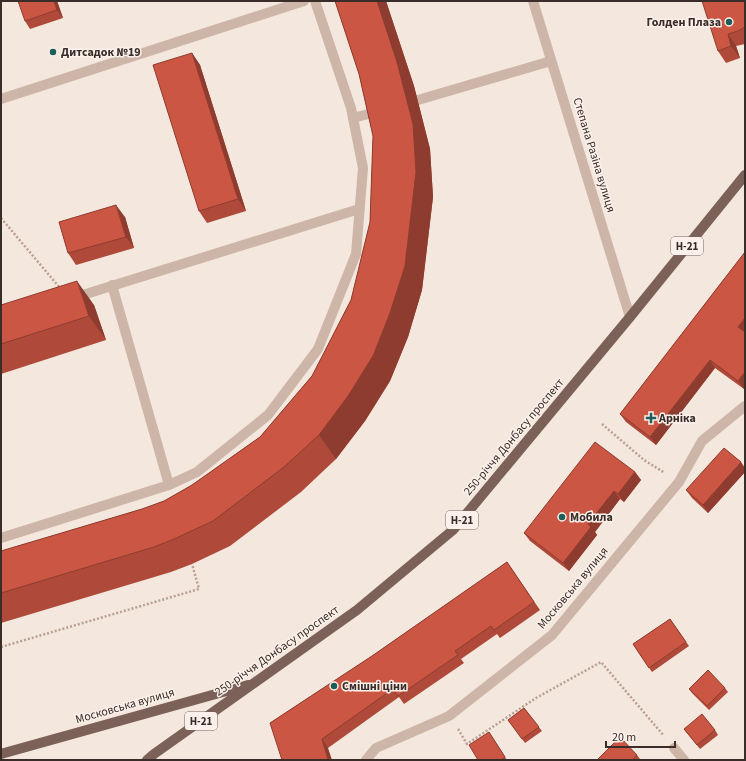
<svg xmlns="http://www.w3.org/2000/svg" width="746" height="761" viewBox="0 0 746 761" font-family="'Source Sans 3',sans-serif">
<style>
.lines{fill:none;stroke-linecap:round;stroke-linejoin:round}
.path{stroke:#b89f92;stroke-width:2.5;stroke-dasharray:2 2;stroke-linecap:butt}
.minor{stroke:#cdb5a8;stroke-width:10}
.major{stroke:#7c6159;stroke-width:10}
.wall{fill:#af4a3a}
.shaded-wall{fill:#8e3c2f}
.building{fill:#cb5643;stroke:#8e3c2f}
.poi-dot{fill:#1c5d5a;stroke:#fbf1ea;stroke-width:1.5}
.labels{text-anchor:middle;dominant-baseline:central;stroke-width:3;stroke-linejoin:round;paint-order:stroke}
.shield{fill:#fbf1ea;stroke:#736763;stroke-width:1}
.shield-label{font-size:11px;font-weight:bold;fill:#392c29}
.poi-label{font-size:12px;font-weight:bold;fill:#392c29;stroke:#fbf1ea;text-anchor:start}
.street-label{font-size:12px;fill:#392c29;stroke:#fbf1ea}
</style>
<rect width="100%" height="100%" fill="#f4e7dd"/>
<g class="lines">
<!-- path -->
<path class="path" d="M1 218 60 288
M602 424 644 460 665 473
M1 647 199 589 192 564
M458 729 467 744 536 698 601 662 664 736"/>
<!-- minor -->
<path class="minor" d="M533 1 630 317
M1 99 304 1
M418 100 551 61
M353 118 380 111
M112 285 169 485
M73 298 359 209
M1 538 169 485 197 472 268 415 318 349 356 254 363 168 351 108 315 1
M674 748 684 760
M366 760 376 748 449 716 552 635 679 482 702 441 745 406"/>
<!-- major -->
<path class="major" d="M1 754 248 685
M147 760 154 754 357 610 453 530 630 317 745 175"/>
</g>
<!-- wall -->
<path class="wall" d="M57 1 63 18 30 29 25 21Z
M335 1H386L414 86 430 149 433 197 422 290 408 337 390 381 365 421 336 459 301 492 230 546 192 564 171 572 1 623V551L142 509 164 501 192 485 260 437 312 376 351 300 370 222 373 136 359 74Z
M745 1V44L736 46 740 58 726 63 718 51Z
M192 53 200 65 246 211 207 223 199 211Z
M125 217 134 248 76 265 68 253Z
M745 252V387L744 389 715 368 656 445 626 422 620 414Z
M1 305H94L106 340 1 374Z
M745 468V472L708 513 692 498 686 490Z
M635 472 641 480 624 502 620 499 595 532 597 535 569 571 530 541 524 533Z
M507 562 540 610 500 638 497 634 461 659 464 663 404 704 399 697 328 748 270 723 372 656Z
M670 619 689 646 652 672 633 644Z
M725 688 728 692 709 710 692 693 689 689Z
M524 708 542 731 525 743 508 720Z
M684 729 715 730 718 735 700 749Z
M489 732 507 760H478Z
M637 755 640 759 639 760H597Z"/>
<!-- shaded-wall -->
<path class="shaded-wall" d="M54 1H57L63 18 57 10Z
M377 1H386L414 86 430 149 433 197 422 290 408 337 390 381 365 421 336 459 319 435 348 396 397 62Z
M728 34 736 46 740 58 731 46Z
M192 53 200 65 246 211 238 199Z
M116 205 125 217 134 248 126 237Z
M77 281 94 305 106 340 89 316Z
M745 318V334L738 327Z
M710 360 715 368 656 445 650 437Z
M745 372V387L744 389 738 381Z
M741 462 745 468V472L708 513 703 505Z
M635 472 641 480 624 502 618 494Z
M614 491 620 499 595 532 597 535 569 571 563 563 588 524Z
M322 739 328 748 332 760H328Z"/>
<!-- building -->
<path class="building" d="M18 1H54L57 10 25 21Z
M335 1H377L397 62 413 124 416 172 405 266 390 313 373 356 348 396 319 435 284 467 213 521 174 539 154 547 1 593V551L142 509 164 501 192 485 260 437 312 376 351 300 370 222 373 136 359 74Z
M702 1H745V27L738 31 728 34 731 46 718 51Z
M192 53 238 199 199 211 153 65Z
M116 205 126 237 68 253 59 222Z
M745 252V318L738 327 745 332V372L738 381 710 360 650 437 620 414Z
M77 281 89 316 1 344V305Z
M595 442 635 472 618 494 614 491 588 524 591 527 563 563 524 533Z
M724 448 741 462 703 505 686 490Z
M507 562 534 602 494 630 491 626 455 651 458 655 398 696 393 689 322 739 328 760H282L270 723 372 656Z
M670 619 686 642 649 668 633 644Z
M708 670 725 688 707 706 689 689Z
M524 708 539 727 522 739 508 720Z
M702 714 715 730 697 745 684 729Z
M489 732 505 757 501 760H478L469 745Z
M620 737 637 755 632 760H597Z"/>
<!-- markers -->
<g class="poi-dot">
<circle cx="729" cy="22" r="4"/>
<circle cx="53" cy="52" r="4"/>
<path d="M649 412h4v4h4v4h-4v4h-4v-4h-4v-4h4z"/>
<circle cx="562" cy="517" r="4"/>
<circle cx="334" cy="686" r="4"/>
</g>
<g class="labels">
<!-- shield labels -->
<g class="shield">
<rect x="671" y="237" width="32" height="18" rx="3"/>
<rect x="446" y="511" width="32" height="18" rx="3"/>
<rect x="185" y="712" width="32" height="18" rx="3"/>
</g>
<g class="shield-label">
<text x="687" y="246">Н-21</text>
<text x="462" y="520">Н-21</text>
<text x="201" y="721">Н-21</text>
</g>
<!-- poi labels -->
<g class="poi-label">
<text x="721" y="22" text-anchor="end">Голден Плаза</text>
<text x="61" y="52">Дитсадок №19</text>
<text x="659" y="418">Арніка</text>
<text x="570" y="517">Мобила</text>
<text x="342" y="686">Смішні ціни</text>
</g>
<!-- street labels -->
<g class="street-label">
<text transform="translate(594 155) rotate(73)">Степана Разіна вулиця</text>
<text transform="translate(514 437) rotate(-50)">250-річчя Донбасу проспект</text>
<text transform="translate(573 588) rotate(-50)">Московська вулиця</text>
<text transform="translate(277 651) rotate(-35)">250-річчя Донбасу проспект</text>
<text transform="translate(125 706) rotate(-16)">Московська вулиця</text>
</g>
</g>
<!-- border -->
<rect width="746" height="761" fill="none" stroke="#392c29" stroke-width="4"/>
<!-- scale -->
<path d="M606 741v6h69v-6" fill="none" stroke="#392c29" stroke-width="2"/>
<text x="612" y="741" font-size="12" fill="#392c29" stroke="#fbf1ea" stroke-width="3" paint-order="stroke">20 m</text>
</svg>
